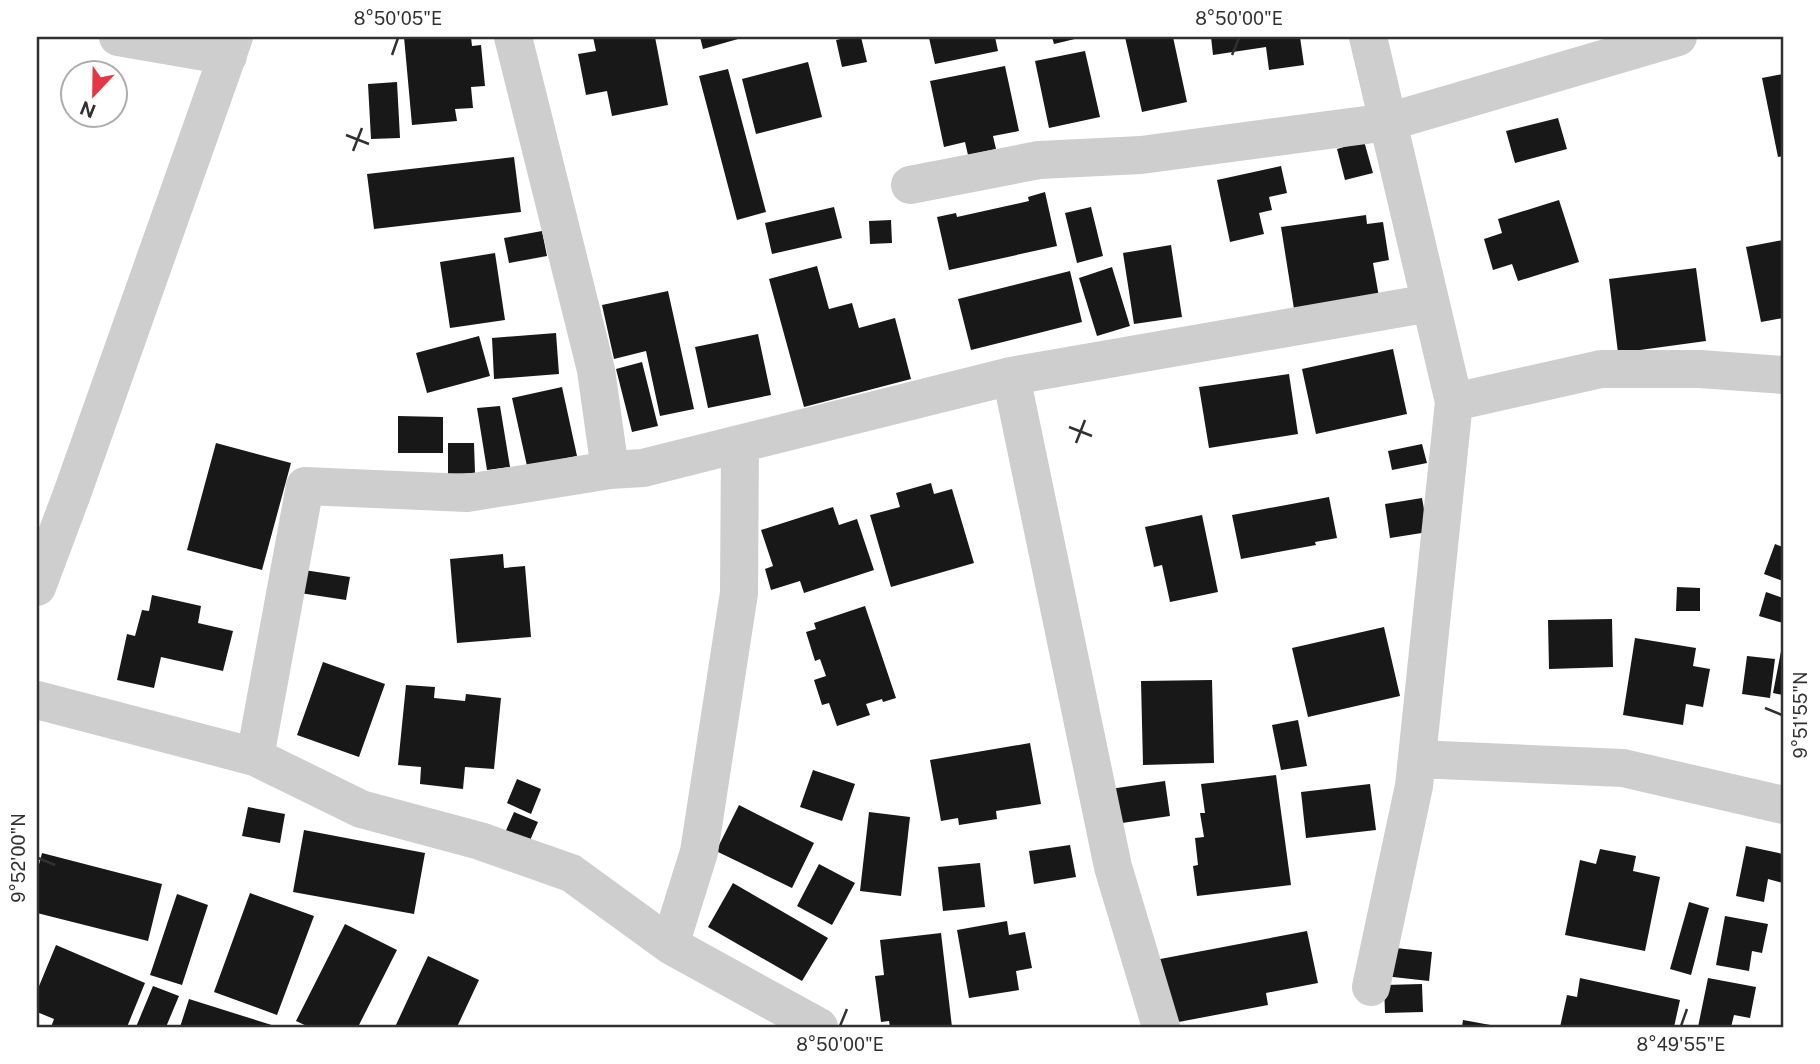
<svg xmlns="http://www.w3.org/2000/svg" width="1820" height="1064" viewBox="0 0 1820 1064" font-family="'Public Sans',sans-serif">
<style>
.building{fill:#181818}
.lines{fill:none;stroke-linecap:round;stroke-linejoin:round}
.minor{stroke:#cecece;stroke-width:38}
.ticks{fill:none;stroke:#313131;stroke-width:2.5}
.neatline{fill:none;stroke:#313131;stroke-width:2.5}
.ticks-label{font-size:18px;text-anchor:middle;fill:#313131}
</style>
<rect width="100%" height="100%" fill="#fff"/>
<!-- building -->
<path class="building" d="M404 37H471L472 46 481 45 485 86 471 87 473 108 455 109 457 121 412 125Z
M593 37H655L668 105 612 116 607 91 586 95 578 54 596 51Z
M700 37H745L703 49Z
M849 37H861L867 62 842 67 836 40Z
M935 37H995L998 51 935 64 929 38Z
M1052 37H1079V38L1054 44Z
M1125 37H1173L1187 102 1142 112Z
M1211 37H1300L1304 65 1269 70 1266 47 1213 55Z
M1085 51 1100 117 1049 128 1035 61Z
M808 62 822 117 756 134 742 79Z
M1005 66 1019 131 993 136 996 149 968 155 965 142 944 147 930 81Z
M728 69 766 212 737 220 699 76Z
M1783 74V156L1778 157 1762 78Z
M397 82 400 138 371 139 368 84Z
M1558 118 1567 149 1515 163 1506 131Z
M1364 141 1373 173 1345 180 1337 149Z
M514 157 521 212 374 229 367 174Z
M1281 166 1287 193 1269 197 1272 210 1259 213 1264 234 1230 242 1217 180Z
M1045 192 1057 246 949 270 937 217 956 213 957 217 1029 201 1028 197Z
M1559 200 1579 262 1518 281 1512 264 1493 270 1484 239 1502 233 1498 219Z
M834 207 842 238 772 254 765 223Z
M1091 207 1103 256 1077 263 1065 213Z
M1366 215 1367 224 1383 222 1389 260 1373 263 1379 297 1294 309 1281 227Z
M891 220 892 243 870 244 869 221Z
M542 231 547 256 509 263 504 238Z
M1783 240V318L1761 322 1746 247Z
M1171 245 1182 317 1134 324 1123 253Z
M495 253 505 320 450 328 440 262Z
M817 266 829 309 852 303 859 328 895 318 911 379 804 407 769 279Z
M1112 267 1130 326 1097 336 1079 278Z
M1696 268 1706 341 1618 353 1609 279Z
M1070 271 1082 322 971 350 958 299Z
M668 291 694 409 660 416 646 351 614 359 602 305Z
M556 333 559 374 494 379 492 338Z
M758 334 771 395 708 408 695 347Z
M479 336 490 376 427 393 416 353Z
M1393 349 1407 414 1316 434 1302 369Z
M642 362 658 426 632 432 616 369Z
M1289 374 1298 434 1209 448 1199 387Z
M562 387 577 456 527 466 512 398Z
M500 406 510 467 487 470 477 408Z
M398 416 443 417V453H398Z
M216 443 291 463 262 570 187 550Z
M448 443H474L475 473 448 474Z
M1422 444 1427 463 1392 470 1388 451Z
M931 483 934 494 952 489 974 563 891 587 870 515 900 507 896 493Z
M1329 497 1337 538 1315 542 1316 545 1241 559 1232 515Z
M1422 498 1428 532 1390 538 1385 504Z
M833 507 839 525 857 519 874 570 804 593 800 581 771 590 765 569 773 566 761 530Z
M1202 515 1218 592 1170 602 1162 565 1154 567 1145 527Z
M1775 544 1783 547V581L1764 574Z
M503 554 504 568 525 566 531 637 457 643 450 559Z
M304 570 350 577 346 600 300 593Z
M1677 587 1700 588V611H1676Z
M1766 592 1783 598V623L1759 616Z
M152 595 201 606 198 623 233 631 223 671 161 657 154 688 117 680 127 634 135 636 142 610 149 611Z
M865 606 896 698 883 702 882 699 866 704 870 715 837 726 829 703 822 705 814 680 826 676 820 659 815 661 806 632 816 629 814 623Z
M1612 619 1613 667 1549 669 1548 620Z
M1384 627 1400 696 1308 717 1292 648Z
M1635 638 1696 648 1693 666 1710 669 1703 707 1686 704 1683 725 1623 715Z
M1782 646H1783V695L1773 693Z
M1747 656 1775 659 1770 698 1742 694Z
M323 662 385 684 359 757 297 735Z
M1212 680 1214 763 1143 765 1141 681Z
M406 685 435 687 434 698 465 701 466 694 501 698 494 769 465 767 463 789 420 784 421 767 398 765Z
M1298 720 1307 766 1281 770 1272 725Z
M1030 743 1041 804 996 811 997 819 959 825 958 818 941 821 930 760Z
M813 770 855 784 842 821 800 807Z
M1276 775 1291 885 1197 896 1193 866 1198 865 1195 838 1204 837 1200 813H1205L1201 784Z
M517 779 541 789 531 814 507 803Z
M1165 781 1170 816 1115 824 1110 789Z
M1370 784 1376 830 1306 838 1301 792Z
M739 805 814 843 792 888 716 851Z
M248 807 285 814 280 843 242 836Z
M514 812 538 822 528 845 504 835Z
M869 812 910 817 901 896 860 891Z
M304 830 425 853 414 914 293 892Z
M1070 845 1076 877 1034 884 1029 851Z
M1746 846 1783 854V883L1768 879 1764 902 1736 896Z
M1600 849 1636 856 1633 871 1660 877 1645 951 1565 935 1580 860 1596 864Z
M42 853 162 884 148 941 37 913V872Z
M980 863 985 907 943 911 938 867Z
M819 864 855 883 832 925 797 906Z
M733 883 828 938 802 981 708 927Z
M250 893 314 916 277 1015 214 992Z
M177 894 208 905 182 985 150 975Z
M1689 902 1709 908 1691 975 1670 969Z
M1725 916 1768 924 1762 953 1752 951 1749 971 1716 965Z
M1007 921 1009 935 1025 932 1032 968 1016 971 1019 990 969 998 957 930Z
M345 924 397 950 358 1027H309L296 1021Z
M1307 931 1318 983 1266 993 1268 1005 1168 1024 1155 960Z
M941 933 952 1027H890L889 1021 881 1022 875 976 884 975 880 940Z
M56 945 145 983 127 1027H51L54 1019 37 1012V991Z
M1387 947 1432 952 1429 981 1384 976Z
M428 956 479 980 457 1027H395Z
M1580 978 1680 1000 1674 1027H1560L1567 995 1577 997Z
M1708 978 1756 987 1750 1018 1734 1015 1731 1027H1698Z
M1422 984 1423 1012 1385 1013 1384 985Z
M153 986 179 996 166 1027H136Z
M189 999 278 1027H180Z
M1463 1020 1496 1026V1027H1462Z"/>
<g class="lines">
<!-- minor -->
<path class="minor" d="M118 37 228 56
M513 37 596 370 610 470 643 468 1011 376 1430 303
M1368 37 1454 402 1414 786 1371 987
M910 185 1039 160 1141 155 1388 122 1678 37
M1011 376 1113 867 1161 1027
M1454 402 1601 369H1700L1783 375
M37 587 73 491 234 37
M37 700 255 757 361 809 480 841 571 873 670 945 819 1027
M255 757 305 486 467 493 610 470
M1417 759 1623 768 1783 805
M670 945 699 852 739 593 740 444"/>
</g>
<!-- ticks -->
<path class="ticks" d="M392 55 398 38M1232 55 1239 38M346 135 369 144M353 151 362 128M1069 427 1092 436M1076 443 1085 420M1765 708 1782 715M38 858 55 865M840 1026 847 1009M1681 1026 1687 1009"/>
<!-- border -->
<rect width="1820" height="1064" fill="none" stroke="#ffffff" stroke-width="77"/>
<!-- north arrow -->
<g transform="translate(94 94) rotate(202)"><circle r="33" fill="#ffffff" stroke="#adadad" stroke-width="2"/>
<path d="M0-5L12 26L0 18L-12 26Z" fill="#e63645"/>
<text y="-10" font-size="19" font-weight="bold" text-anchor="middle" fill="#313131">N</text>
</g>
<rect x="38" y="38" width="1744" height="988" class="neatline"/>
<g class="ticks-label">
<text x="398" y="25">8°50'05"E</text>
<text x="1239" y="25">8°50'00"E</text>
<text transform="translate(1801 715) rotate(-90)" y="6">9°51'55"N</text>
<text transform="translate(19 858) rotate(-90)" y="6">9°52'00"N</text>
<text x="840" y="1051">8°50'00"E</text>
<text x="1681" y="1051">8°49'55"E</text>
</g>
</svg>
